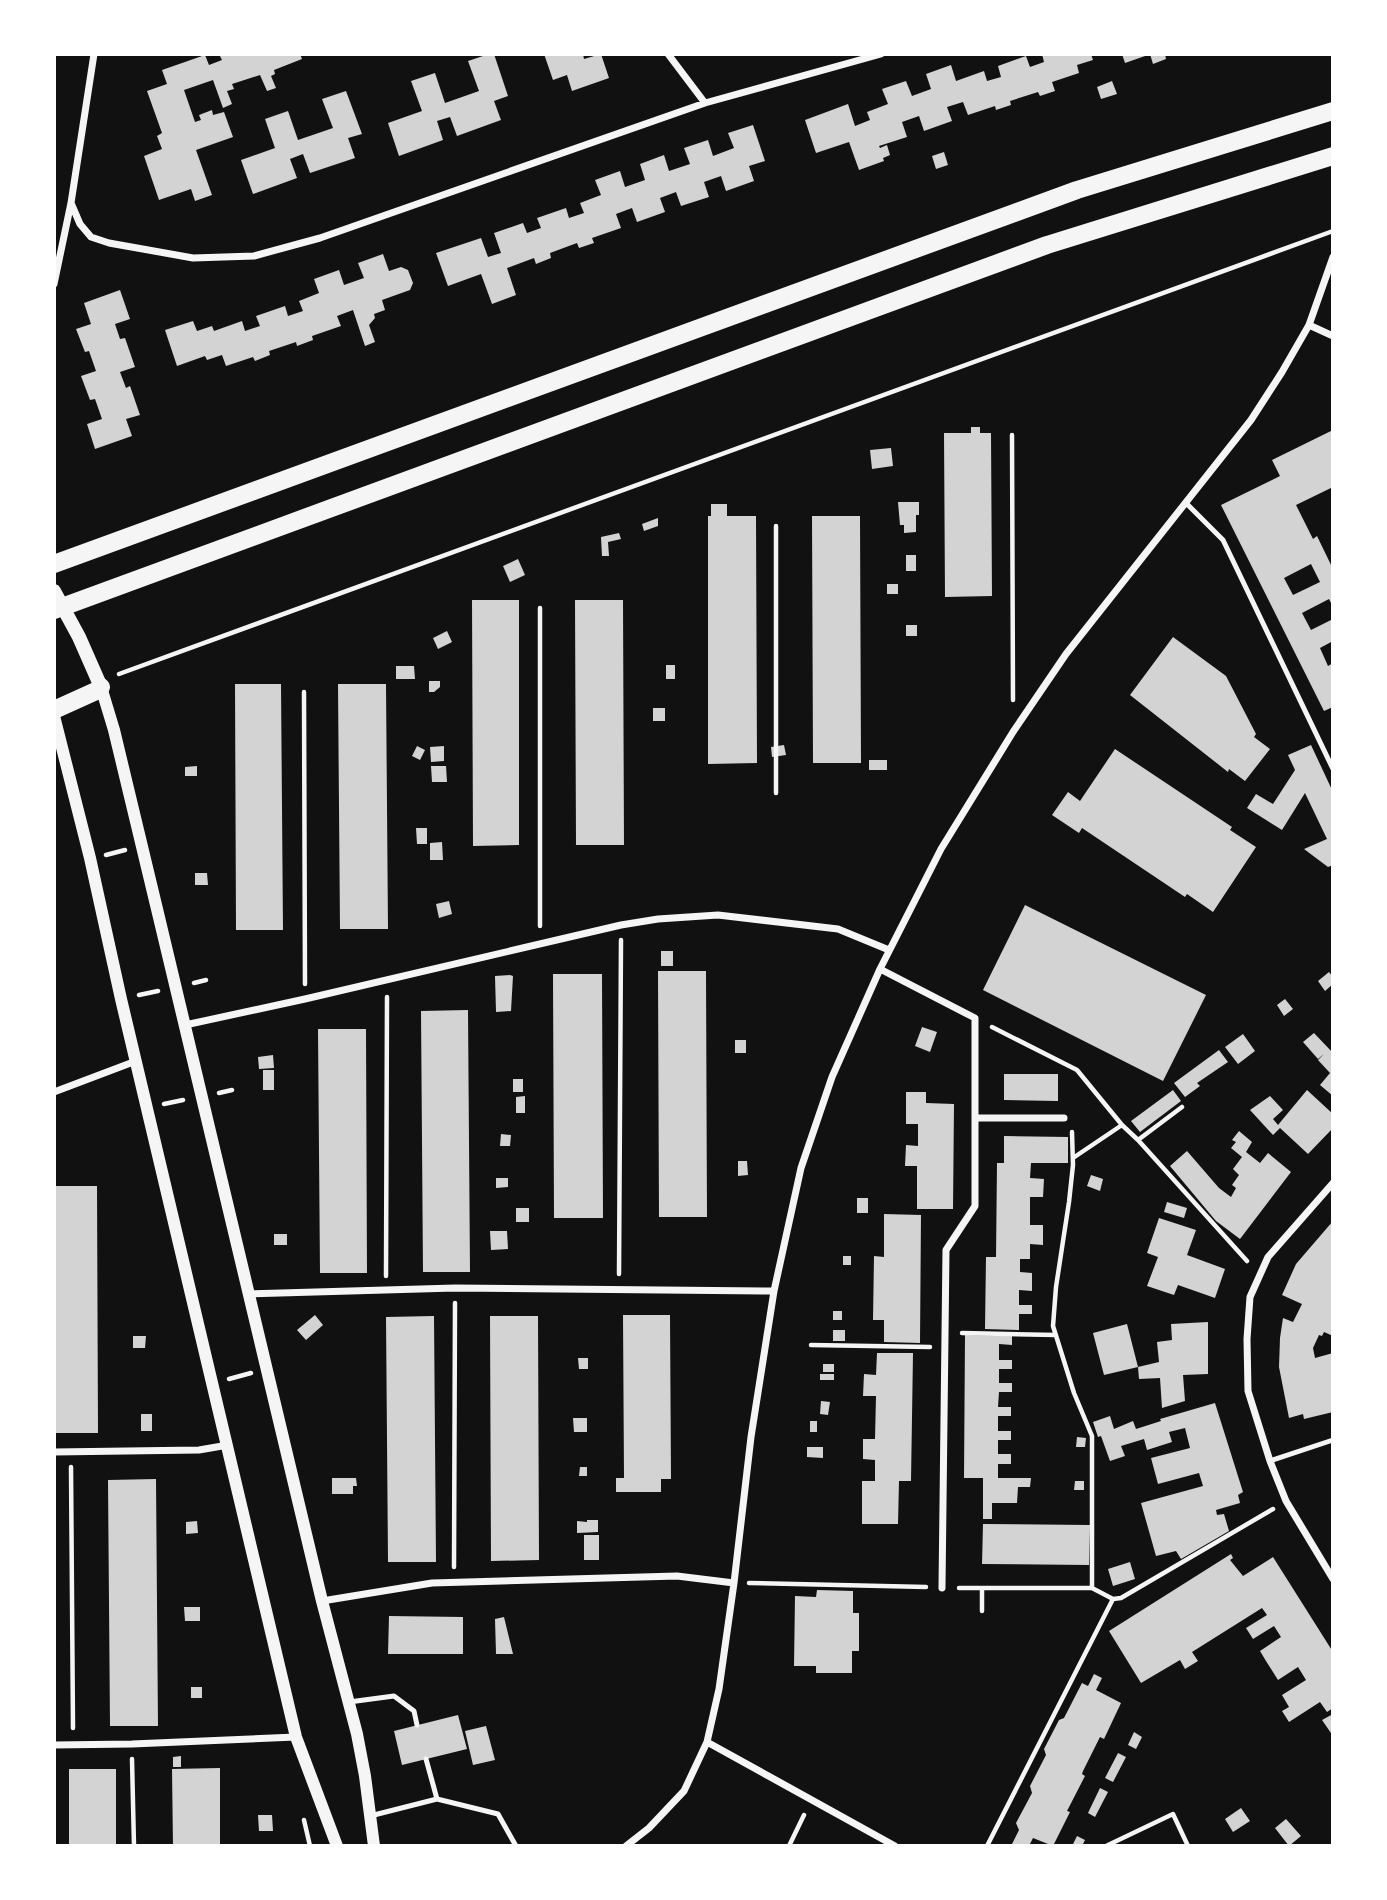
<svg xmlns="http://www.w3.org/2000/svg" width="1387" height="1900" viewBox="0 0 1387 1900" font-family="'Alegreya Sans',sans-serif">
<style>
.building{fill:#d3d3d3;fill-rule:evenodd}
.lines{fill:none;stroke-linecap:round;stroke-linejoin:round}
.path{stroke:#f5f5f5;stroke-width:4.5}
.service{stroke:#f5f5f5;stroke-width:5}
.minor{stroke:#f5f5f5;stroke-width:7}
.tertiary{stroke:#f5f5f5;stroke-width:12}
.secondary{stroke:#f5f5f5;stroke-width:14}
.primary{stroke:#f5f5f5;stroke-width:18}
</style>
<rect width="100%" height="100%" fill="#111"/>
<!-- building -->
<path class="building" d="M219 54H300L302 59 274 70 275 74 271 76 276 88 267 91 260 75 232 84 234 89 227 91 232 104 223 108 213 80 184 90 195 122 201 120 199 115 212 110 213 115 224 112 233 137 196 150 212 195 195 201 191 189 159 200 144 156 162 149 157 136 162 133 147 91 167 84 162 70 205 55 209 65 222 60Z
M489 54H494L508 96 494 101 501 120 457 136 450 117 437 121 443 140 399 156 388 123 422 111 411 81 435 73 445 103 479 91 468 61Z
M544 54H583L584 59 601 54 609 78 572 91 567 75 553 80Z
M1042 54H1091L1093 60 1077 65 1079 73 1052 82 1055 91 1040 96 1038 92 1010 101 1011 105 996 110 995 106 968 115 963 102 947 107 952 121 924 131 919 116 902 122 907 137 879 146 880 148 887 145 890 155 883 158 884 161 859 170 849 142 816 153 805 120 848 104 855 126 870 120 867 112 888 104 882 89 906 81 912 96 931 89 926 74 951 65 956 81 984 71 987 81 1001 77 998 66 1026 56 1030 67 1044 62Z
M1122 54H1148V55L1125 63Z
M1150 54H1165L1166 59 1153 64Z
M1112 81 1117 94 1101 99 1097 87Z
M346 91 362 134 348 138 355 158 310 173 303 154 290 159 297 178 253 194 241 160 275 148 265 119 288 111 298 140 333 128 322 99Z
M753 125 765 161 749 166 754 181 726 191 721 176 704 182 709 197 681 206 676 192 660 198 665 212 637 222 632 208 616 214 621 228 592 238 594 243 579 248 577 243 550 253 551 258 536 264 534 258 507 268 516 295 492 304 481 274 448 286 436 253 481 238 488 257 501 253 494 233 523 223 527 233 541 228 537 218 566 208 569 218 584 213 580 203 601 195 595 180 620 171 625 187 645 180 640 164 664 155 669 171 690 164 684 148 708 140 713 156 734 148 728 133Z
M944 152 948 165 936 169 932 156Z
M383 254 389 271 401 267 408 270 413 283 410 290 382 300 385 310 374 314 375 318 369 325 375 342 365 346 353 310 337 316 341 326 312 336 313 340 297 346 296 342 269 351 270 355 255 361 253 357 226 366 222 355 207 360 205 356 177 366 165 330 193 321 197 331 212 326 214 331 242 321 245 331 260 326 256 316 285 306 288 316 303 311 299 301 319 293 314 279 339 270 344 285 364 278 358 263Z
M120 290 130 319 115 324 120 339 125 338 135 367 120 372 126 388 130 386 140 415 126 419 132 436 95 449 87 424 102 419 95 399 90 400 81 376 96 371 89 351 85 352 76 329 91 324 84 303Z
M971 427H980V433H991L992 596 945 597 944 433H971Z
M1333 430V487L1296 505 1313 539 1317 536 1333 569V607L1329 599 1302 613 1311 630 1333 619V641L1320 648 1328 666 1333 663V707L1324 711 1221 505 1280 476 1272 460ZM1311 564 1320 582 1293 595 1284 578Z
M891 448 893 466 872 469 870 450Z
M898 502H919V515H916V532L904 533V525H900Z
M711 504H727V516H756L757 763 708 764V516H711Z
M812 516H860L861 763H813Z
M658 518V526L644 531 642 524Z
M619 533 621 539 608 542 609 556H602L601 537Z
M906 555H916V571H906Z
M518 559 525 575 510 582 503 566Z
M887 584H898V594H887Z
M472 600H519V845L473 846Z
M575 600H623L624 845H576Z
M906 625H917V636H906Z
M447 631 452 642 438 649 433 638Z
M1173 637 1226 676 1256 734 1254 737 1270 749 1245 781 1229 769 1228 772 1130 695Z
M666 665H675V679H666Z
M396 666H414L415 679H396Z
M429 681H440V687L434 692H429Z
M235 684H281L283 930H236Z
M338 684H386L388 929H340Z
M653 708H665V721H653Z
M784 745 786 755 772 757 771 747Z
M1311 745 1333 792V865L1328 867 1304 849 1327 839 1305 793 1282 830 1247 808 1256 794 1273 804 1295 770 1288 755Z
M417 746 425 750 420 760 412 756Z
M444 746V761L431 762 430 747Z
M1115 749 1232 827 1230 830 1256 847 1213 912 1187 894 1185 897 1082 828 1079 833 1052 815 1068 792 1080 801Z
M869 760H887V770H869Z
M197 766V776H185V767Z
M431 766H446L447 782H432Z
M416 828H427V844H417Z
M442 842 443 860H430V843Z
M195 873H207L208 885H195Z
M449 901 452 914 439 918 436 904Z
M1025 905 1206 995 1163 1081 983 990Z
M661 951H673V966H661Z
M658 971H706L707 1217H659Z
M1329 972 1333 977V984L1325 991 1318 981Z
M553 974H602L603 1218H554Z
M510 975 513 976 511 1011 496 1012 495 976Z
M1285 999 1293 1009 1284 1016 1277 1005Z
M468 1010 470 1272H423L421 1011Z
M922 1027 937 1032 930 1052 915 1046Z
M318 1029H366L367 1273H320Z
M1314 1033 1333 1053V1096L1320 1085 1330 1073 1318 1060 1324 1054 1318 1059 1303 1042Z
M1243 1034 1255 1051 1238 1064 1225 1047Z
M735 1040H746V1053H735Z
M1219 1050 1228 1062 1197 1083 1200 1086 1185 1097 1174 1083Z
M273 1055 274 1068 259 1069 258 1057Z
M263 1070H274V1090H263Z
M1004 1074H1058V1101L1004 1100Z
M513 1079H523V1092H513Z
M1173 1090 1181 1101 1140 1132 1131 1121Z
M1307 1090 1333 1114V1128L1308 1154 1280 1128 1273 1135 1250 1110 1270 1096 1283 1110 1273 1119 1278 1125Z
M906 1092H926V1103L954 1104 953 1209H917V1166H905L906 1145 918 1146V1124H906Z
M525 1096V1113H516V1097Z
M1239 1131 1252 1142 1246 1152 1260 1163 1268 1153 1291 1172 1240 1239 1216 1221 1170 1166 1187 1151 1219 1188 1231 1197 1236 1188 1232 1185 1239 1175 1233 1169 1242 1157 1231 1148 1236 1142 1232 1140Z
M501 1134 511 1135 510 1146H500Z
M1004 1136 1068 1137V1163H1031L1030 1178 1044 1179 1043 1197H1030V1225H1043V1245L1030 1244V1259H1020V1272L1032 1273V1291L1019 1290V1305H1032V1314H1019V1330L985 1329 986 1257H996L997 1163H1004Z
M738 1161H747L748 1175 738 1176Z
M1091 1175 1103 1179 1100 1191 1087 1186Z
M496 1178H508V1187L496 1188Z
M54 1186H97L98 1433H54Z
M857 1198H868V1213H857Z
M1167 1202 1187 1208 1184 1218 1164 1212Z
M516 1208H529V1222H516Z
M884 1214 921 1215 920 1343 884 1342V1320H873L874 1256 884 1257Z
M1159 1218 1196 1230 1187 1255 1225 1269 1215 1298 1178 1285 1174 1295 1147 1286 1158 1257 1147 1253Z
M1333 1221V1336L1324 1332 1322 1336 1319 1335 1313 1348 1315 1358 1333 1353V1412L1304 1419 1303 1414 1289 1418 1279 1367 1280 1338 1283 1318 1293 1322 1302 1304 1282 1295 1296 1264Z
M490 1231H507L508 1249 491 1250Z
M274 1234H287V1245H274Z
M843 1256H851V1265H843Z
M833 1311H842V1320H833Z
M315 1315 323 1325 306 1340 297 1330Z
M623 1315H670L671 1479H661V1492H616V1478H624Z
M434 1316 436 1562H388L386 1317Z
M490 1316H538L539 1560 491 1561Z
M1208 1322V1374L1183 1375 1185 1401 1162 1408 1160 1378 1139 1379 1138 1367 1159 1362 1157 1342 1172 1340 1171 1324Z
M1127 1324 1138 1367 1104 1375 1093 1333Z
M833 1330H845V1341H833Z
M965 1335 1012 1336V1345L999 1344V1360H1012V1369H999V1383H1012V1392H999L998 1407H1011V1416H998V1431H1011V1440H998V1454H1011V1464H998V1478H1031L1030 1487H1018L1017 1503H992V1519H983V1478H964Z
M133 1336H146L145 1348H133Z
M877 1353H913L911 1481H899L898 1524H862V1481H875V1460L863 1459V1439H875L876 1396H863L864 1374 876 1375Z
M578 1358H588V1369H579Z
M823 1364H834V1372H823Z
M820 1374H834V1380H820Z
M821 1401 830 1402 828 1415 820 1414Z
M1215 1403 1243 1492 1238 1495 1240 1503 1216 1510 1217 1515 1224 1514 1229 1531 1181 1559 1176 1551 1156 1556 1141 1503 1203 1486 1199 1473 1158 1484 1151 1458 1190 1448 1185 1428 1169 1432 1172 1442 1147 1450 1144 1439 1121 1446 1125 1456 1110 1461 1101 1436 1098 1437 1093 1422 1110 1416 1114 1429 1133 1421 1136 1429 1161 1421 1160 1419Z
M141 1414H152V1431H141Z
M573 1418H587V1432H574Z
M810 1421H817V1432H810Z
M1077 1437 1086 1438 1085 1447H1076Z
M807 1447H823V1458L807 1457Z
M580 1467H587V1476H579Z
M332 1478H356L357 1486H353V1494H332Z
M156 1479 158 1726H110L108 1480Z
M1075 1481H1084V1490H1074Z
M587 1520H598V1532L577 1533V1521L587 1522Z
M197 1521 198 1533 186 1534V1522Z
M983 1524 1090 1525 1089 1565 982 1564Z
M584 1535H599V1560H584Z
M1231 1554 1233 1558 1230 1560 1243 1576 1273 1557 1333 1652V1708L1327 1712 1320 1702 1289 1722 1282 1711 1289 1707 1282 1695 1306 1680 1298 1667 1278 1680 1266 1661 1260 1651 1281 1637 1274 1626 1253 1639 1246 1628 1267 1615 1262 1608 1192 1652 1198 1661 1185 1669 1180 1660 1141 1683 1109 1631Z
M1130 1562 1135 1579 1113 1586 1108 1569Z
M817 1590 853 1591V1613H859V1651H852V1673H816V1666H794L795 1596 816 1597Z
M184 1607H200V1621H185Z
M389 1616 463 1617V1654H388Z
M504 1617 513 1654H496L495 1619Z
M1094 1674 1102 1678 1096 1690 1121 1703 1104 1739 1100 1737 1083 1771 1082 1774 1085 1776 1067 1811 1070 1812 1053 1846 1033 1838 1029 1846H1011L1019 1830 1016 1823 1032 1793 1030 1786 1046 1755 1044 1749 1059 1720 1064 1718 1082 1683 1088 1686Z
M191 1687H202V1698H191Z
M1333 1714V1736L1322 1720Z
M458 1715 467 1749 402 1765 394 1731Z
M486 1726 495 1760 473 1765 465 1731Z
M1134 1732 1142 1737 1136 1749 1128 1745Z
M1118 1753 1126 1757 1113 1782 1105 1778Z
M181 1756V1767H173V1757Z
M220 1768V1846H173L172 1769Z
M69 1769H116V1846H69Z
M1100 1788 1108 1792 1095 1817 1088 1813Z
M1241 1808 1250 1821 1233 1832 1225 1819Z
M258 1815H272L273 1831H259Z
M1286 1819 1301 1836 1289 1846 1275 1828Z
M1077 1836 1085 1840 1082 1846H1072Z"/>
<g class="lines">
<!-- path -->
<path class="path" d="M1012 435 1013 700
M776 526V793
M119 674 1333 231
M304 692 305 984
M106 855 125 850
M540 926V608
M194 983 206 980
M139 995 158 991
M992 1027 1077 1070 1122 1125 1138 1140 1247 1261
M219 1093 232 1090
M164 1104 183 1100
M1072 1132 1073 1165 1069 1202 1056 1287 1053 1326 1074 1393 1092 1436V1588
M1138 1140 1182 1107
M1073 1158 1122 1125
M619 1274 621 940
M386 1276 387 997
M962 1333 1056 1335
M811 1345 930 1347
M229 1379 251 1373
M71 1467 73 1728
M454 1567 455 1303
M749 1583 926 1587
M959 1588H1092L1113 1599 1121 1598 1273 1509
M982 1611V1588
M132 1759 134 1846
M304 1820 310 1846
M789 1846 804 1815
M987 1846 1113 1599
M1106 1846 1173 1814 1188 1846"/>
<!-- service -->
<path class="service" d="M1186 503 1223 540 1333 769
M1270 1461 1333 1440
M349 1702 394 1696 414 1711 417 1725
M426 1759 437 1799
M370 1816 437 1799 498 1814 516 1846"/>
<!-- minor -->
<path class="minor" d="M668 54 705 103
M71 203 80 224 91 237 109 243 193 258 254 256 320 238 705 103 881 54
M54 284 71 203 94 54
M1309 325 1333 336
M880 969 975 1018V1206L946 1250 942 1588
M185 1025 305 999 621 925 658 919 718 915 838 929 889 950
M54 1092 136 1061
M976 1118H1064
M1333 1183 1268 1257 1250 1297 1247 1339 1248 1391 1270 1461 1286 1501 1333 1579
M249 1294 455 1288 774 1291
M54 1452 199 1450 228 1445
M322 1601 432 1583 677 1576 734 1583
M707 1742 895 1846
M54 1745 132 1744 296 1737
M626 1846 649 1828 684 1791 707 1742 719 1689 734 1583 751 1437 774 1291 801 1168 832 1077 880 969 941 849 1013 732 1066 654 1251 420 1282 372 1309 325 1333 257"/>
<!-- tertiary -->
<path class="tertiary" d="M101 687 114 730 157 909 322 1601 357 1734 365 1776 374 1846
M54 716 90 858 121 999 296 1737 337 1846"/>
<!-- secondary -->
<path class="secondary" d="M54 591 79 637 101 687"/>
<!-- primary -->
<path class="primary" d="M54 564 1077 190 1333 111
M54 610 1047 245 1333 156
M54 710 96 691 101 687"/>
</g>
<!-- border -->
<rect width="1387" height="1900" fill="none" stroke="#ffffff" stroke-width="112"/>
</svg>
